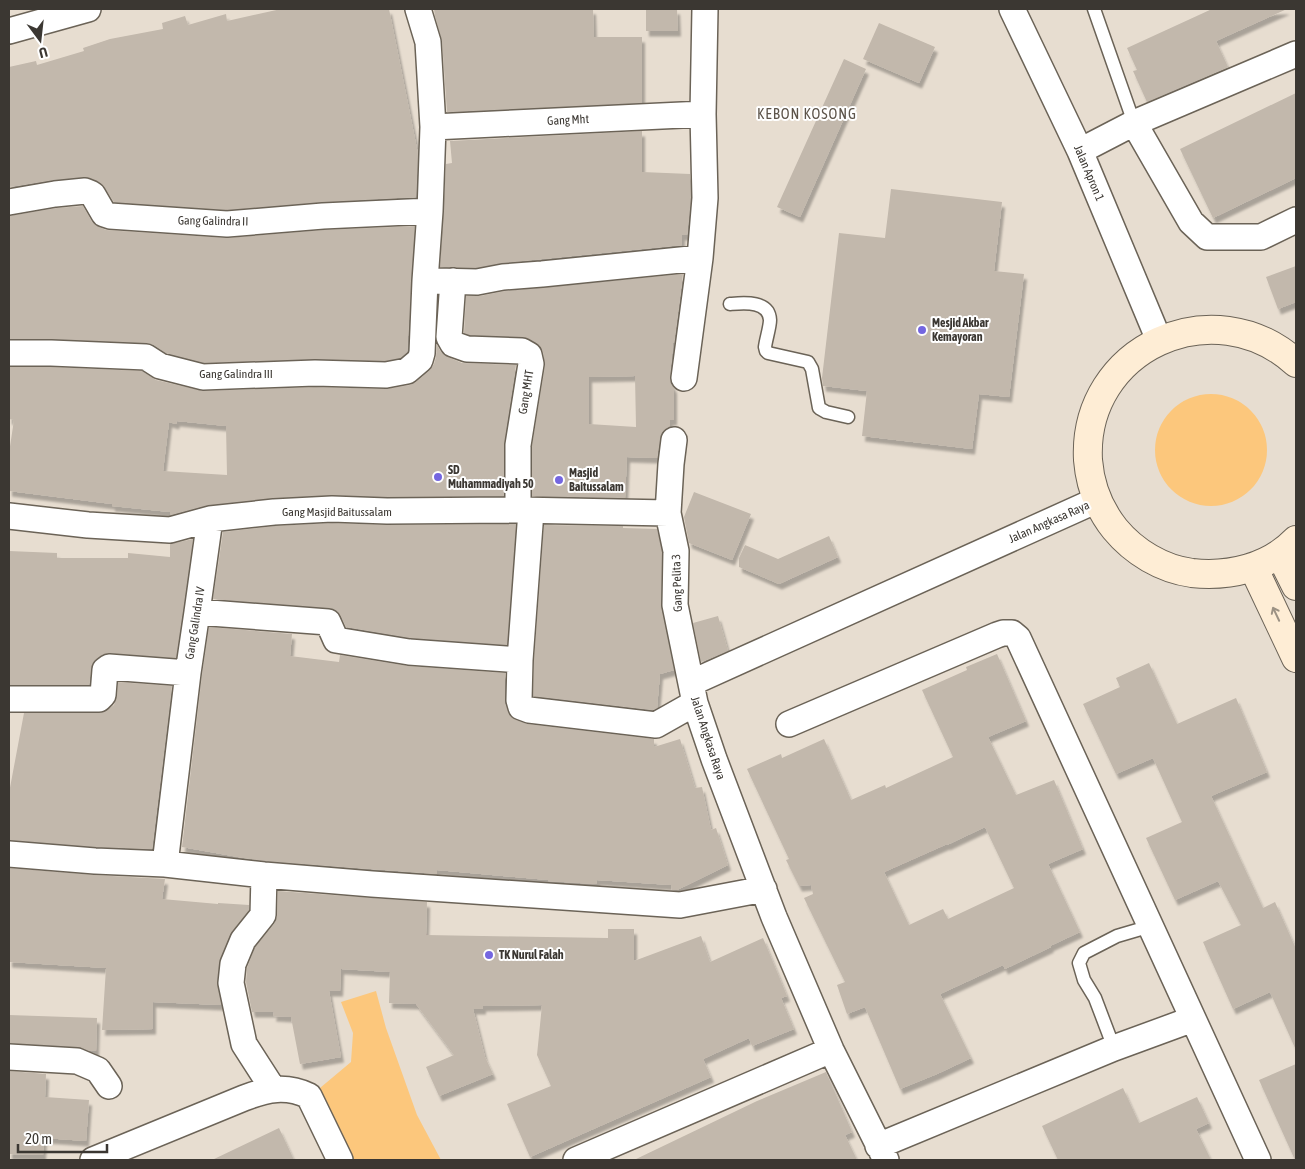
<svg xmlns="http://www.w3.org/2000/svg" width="1305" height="1169" viewBox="0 0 1305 1169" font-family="'Asap Condensed',sans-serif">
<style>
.green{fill:#fcc77c}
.building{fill:#c2b8ac;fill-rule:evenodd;filter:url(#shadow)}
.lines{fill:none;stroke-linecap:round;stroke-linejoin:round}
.lane-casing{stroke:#6b6357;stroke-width:15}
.street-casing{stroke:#6b6357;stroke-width:28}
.secondary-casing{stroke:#6b6357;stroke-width:30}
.lane{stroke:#fff;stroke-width:12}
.street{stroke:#fff;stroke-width:25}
.secondary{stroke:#feedd5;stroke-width:28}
.oneway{stroke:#9c9284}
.poi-dot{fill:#7466e0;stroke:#fff;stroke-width:2}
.labels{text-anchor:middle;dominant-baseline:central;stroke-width:4;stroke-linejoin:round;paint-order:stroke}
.street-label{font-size:12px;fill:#3b3732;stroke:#fff}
.poi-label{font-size:12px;font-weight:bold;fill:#3b3732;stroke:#fff;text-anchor:start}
.quarter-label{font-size:15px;letter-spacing:1px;fill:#5d544a;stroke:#fff}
</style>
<defs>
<filter id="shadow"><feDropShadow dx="3" dy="5.5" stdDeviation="1" flood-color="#0004"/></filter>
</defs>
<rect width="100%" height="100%" fill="#e7ddd0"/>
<!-- green -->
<path class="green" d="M1155 450a56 56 0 1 1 112 0a56 56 0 1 1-112 0Z
M376 991 386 1028 417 1115 441 1160H349L314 1093 351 1062 353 1033 341 1002Z"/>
<!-- building -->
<path class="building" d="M281 9H389L418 154 416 197 322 202 227 210 114 202 105 188 101 183 90 178 84 177 53 180 9 187V67L36 61 37 65 84 51 83 48 110 39 163 29 162 23 185 16 188 25 226 14 227 21Z
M434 9H593L594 37H642V103L447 112 442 41 435 16Z
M646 9H677L678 31H646Z
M1212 9H1287L1216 41 1228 67 1147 102 1133 71 1137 70 1127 48Z
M879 23 935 47 919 83 863 59Z
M844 59 866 69 800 217 777 207Z
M1296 93V178L1213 218 1180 149Z
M642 131V172L690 174 691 198 687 235H682V245L502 263 476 268 440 267 446 164 452 163 450 141Z
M891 189 1002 202 994 271 1024 274 1009 397 979 394 972 449 862 436 867 391 823 386 822 378 839 233 885 238Z
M83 206 92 222 99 227 106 230 226 238 324 230 415 226 407 352 401 358 385 361 315 359 205 363 166 353 154 345 147 343 52 339H9V216L57 208Z
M1296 266V302L1278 309 1266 277Z
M683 274 674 343H673L670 376 671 383 674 388V420H670V427L662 432 660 438 657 458 627 457 625 498 532 496V446L545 366 543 352 541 347 536 343 523 337 470 335 464 333 466 296H480L505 291ZM635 376 636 427 589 424V377Z
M437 345 441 352 448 357 462 363 516 365 504 443V496L387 497 331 495 273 498 208 505 170 515V512L112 506V504L9 491V453L14 420 9 419V367H51L142 371 156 380 203 391 315 387 386 389 410 385 416 382 429 371 434 364 436 357ZM177 421 226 426 227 475 163 471 169 422 176 424Z
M694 492 751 514 732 560 689 543 684 517Z
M332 523 387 525 516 524 507 645 411 638 346 627 341 616 337 611 329 608 213 599 223 532 275 526Z
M544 525 623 526V528L657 529 662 552 661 608 674 670 660 674 657 708 653 710 533 696 534 661Z
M829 536 838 557 779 584 739 567V558L745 545 778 559Z
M193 539 176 658 109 653 100 656 93 663 91 669 89 685H9V551L57 553V558H128V553L170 557V544Z
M718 616 728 651 701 662 693 623Z
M209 627 292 634 290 656 339 662 340 655 408 666 505 673V704L510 716 516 720 527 724 654 739V747L680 739 695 788 702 787 711 830 716 828 728 865 677 890H672L671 885 597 880 596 884 548 881V880L437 870V874L265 861 244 858 182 847 202 675Z
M997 654 1026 721 988 737 1016 795 1054 780 1083 849 1048 864 1080 932 1050 946 1051 947 1005 969 1003 965 940 994 971 1058 937 1074 900 1089 865 1007 847 1014 837 985 845 982 804 898 813 894 811 885 799 886 786 860 789 859 747 769 781 754 782 758 824 739 851 800 885 785 886 788 953 757 922 690 967 670 966 667ZM985 827 1014 888 948 919 943 909 909 925 884 872 947 844V845Z
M1149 663 1177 724 1236 698 1267 772 1211 796 1263 908 1275 902 1296 949V1050L1270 992 1233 1009 1203 942 1241 925 1218 881 1175 900 1146 838 1182 822 1153 758 1116 774 1083 704 1120 687 1116 678Z
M118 682 172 686 152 849 96 847 9 840V793L24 713H99L104 712 114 705 117 696Z
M9 868 94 875 165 879 162 899 218 904V903L249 905V910L230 934 220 959 217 982 221 1005 153 1002V1029L102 1030 106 968 9 962Z
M278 891 427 902 426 935 608 938V929H634V961L701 936 710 962 763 938 787 996 781 998 794 1029 752 1046 749 1038 703 1059 711 1077 530 1157 507 1104 551 1086 537 1055 542 1005 483 1006V1009H473L485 1057 493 1074 439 1096 426 1067 454 1055 416 1004 389 1003 390 972 341 969 340 991H329L341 1057 300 1064 291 1017 273 1016 274 1012H252L246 982 247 968 255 947 274 924 277 916Z
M9 1015 97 1018 96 1051H89L78 1047 9 1043Z
M1296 1064V1160H1295L1259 1080Z
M9 1071 46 1074 45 1097 89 1100 86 1141 44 1138 43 1155 9 1154Z
M826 1072 852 1132 845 1135 857 1160H634L757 1101Z
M1123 1088 1139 1123 1197 1097 1209 1123 1196 1129 1211 1160H1058L1042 1126Z
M279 1128 294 1160H212Z"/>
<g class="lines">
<!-- lane casing -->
<g class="lane-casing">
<path id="lane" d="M1094 9 1134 123
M730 304C743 303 769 300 770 320 770 327 766 339 765 347L766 351 768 353 808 362 812 369 819 408 826 412 848 417
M1114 1048 1095 998 1084 980 1079 963 1084 953 1117 936 1151 926"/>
</g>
<!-- street casing -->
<g class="street-casing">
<path id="street" d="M1012 9 1080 151 1159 340
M9 31 88 9
M1134 123 1191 222 1207 237H1261L1296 220
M433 127 703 114
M1080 151 1134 123 1296 54
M9 202 55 194 85 191 90 193 93 195 104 214 110 216 227 224 323 216 430 211
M436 281 477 282 503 277 542 274 700 258
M453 281 449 337 453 344 467 349 522 351 529 355 531 364 518 445V510
M9 353H51L146 357 160 366 203 377 315 373 386 375 407 371 420 360 422 353 425 281 430 211 433 127 428 42 418 9
M684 378 700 258 705 198 703 114 705 9
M674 440 671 464 668 513 676 551 675 605 695 703 714 759 774 917 831 1050 886 1160
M531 511 520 660 519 700 521 707 529 710 656 725 695 703
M9 516 88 525 170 530 210 519 274 512 332 509 387 511 518 510 668 513
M197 612 328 622 336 640 409 652 520 660
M691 683 1097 500
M9 699H99L103 695 105 670 109 667 188 673 197 612 210 519
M789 724 997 635 1003 633H1012L1018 638 1258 1160
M9 854 95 861 165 864 264 875 372 884 680 905 764 889
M165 864 188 673
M264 875 263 915 243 940 233 964 231 983 244 1044 273 1089
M9 1057 77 1061 98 1070 109 1086
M878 1146 1114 1048 1193 1019
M93 1160 244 1098C267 1089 286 1085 309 1096L340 1160
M576 1160 831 1050"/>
</g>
<!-- secondary casing -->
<g class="secondary-casing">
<path id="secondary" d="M1296 363C1214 288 1082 348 1088 460 1090 485 1099 509 1115 529 1134 552 1162 569 1192 573 1229 577 1269 568 1296 540
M1280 554 1296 586
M1253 567 1296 658"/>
</g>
<!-- lane -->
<use href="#lane" class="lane"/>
<!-- street -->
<use href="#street" class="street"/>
<!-- secondary -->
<use href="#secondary" class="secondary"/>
</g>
<!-- one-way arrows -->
<defs><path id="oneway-shaft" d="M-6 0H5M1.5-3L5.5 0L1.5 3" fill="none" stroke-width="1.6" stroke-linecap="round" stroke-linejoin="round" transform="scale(1.25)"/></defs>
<use class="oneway" href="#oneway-shaft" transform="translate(1276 614) rotate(-115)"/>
<!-- markers -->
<g class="poi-dot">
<circle cx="922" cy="330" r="5"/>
<circle cx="438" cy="477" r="5"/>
<circle cx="559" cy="480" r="5"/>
<circle cx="489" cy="955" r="5"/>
</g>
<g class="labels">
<!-- street labels -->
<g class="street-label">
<text transform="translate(568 120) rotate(-3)">Gang Mht</text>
<text transform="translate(1089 173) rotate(67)">Jalan Apron 1</text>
<text transform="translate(213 221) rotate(1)">Gang Galindra II</text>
<text x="236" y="374">Gang Galindra III</text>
<text transform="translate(526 392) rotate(-81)">Gang MHT</text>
<text x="337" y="512">Gang Masjid Baitussalam</text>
<text transform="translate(1049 522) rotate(-24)">Jalan Angkasa Raya</text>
<text transform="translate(677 583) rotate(-92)">Gang Pelita 3</text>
<text transform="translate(195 623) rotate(-81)">Gang Galindra IV</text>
<text transform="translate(708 738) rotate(72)">Jalan Angkasa Raya</text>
</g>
<!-- poi labels -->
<g class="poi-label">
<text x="932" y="323">Mesjid Akbar<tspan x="932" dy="14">Kemayoran</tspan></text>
<text x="448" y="470">SD<tspan x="448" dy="14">Muhammadiyah 50</tspan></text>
<text x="569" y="473">Masjid<tspan x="569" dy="14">Baitussalam</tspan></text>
<text x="499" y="955">TK Nurul Falah</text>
</g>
<!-- quarter labels -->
<g class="quarter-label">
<text x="807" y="113">KEBON KOSONG</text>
</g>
</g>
<!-- border -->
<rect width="1305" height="1169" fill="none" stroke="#3b3732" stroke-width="20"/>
<!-- north arrow -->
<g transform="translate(40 40) rotate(165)" stroke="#ffffff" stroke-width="4" paint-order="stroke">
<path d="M0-4L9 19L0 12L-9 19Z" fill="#3b3732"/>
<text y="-8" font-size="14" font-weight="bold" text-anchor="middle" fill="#3b3732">U</text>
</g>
<!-- scale -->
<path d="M18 1144v8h89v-8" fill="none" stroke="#3b3732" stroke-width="2.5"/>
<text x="25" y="1144" font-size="15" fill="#3b3732" stroke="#ffffff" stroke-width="4" paint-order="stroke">20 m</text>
</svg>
